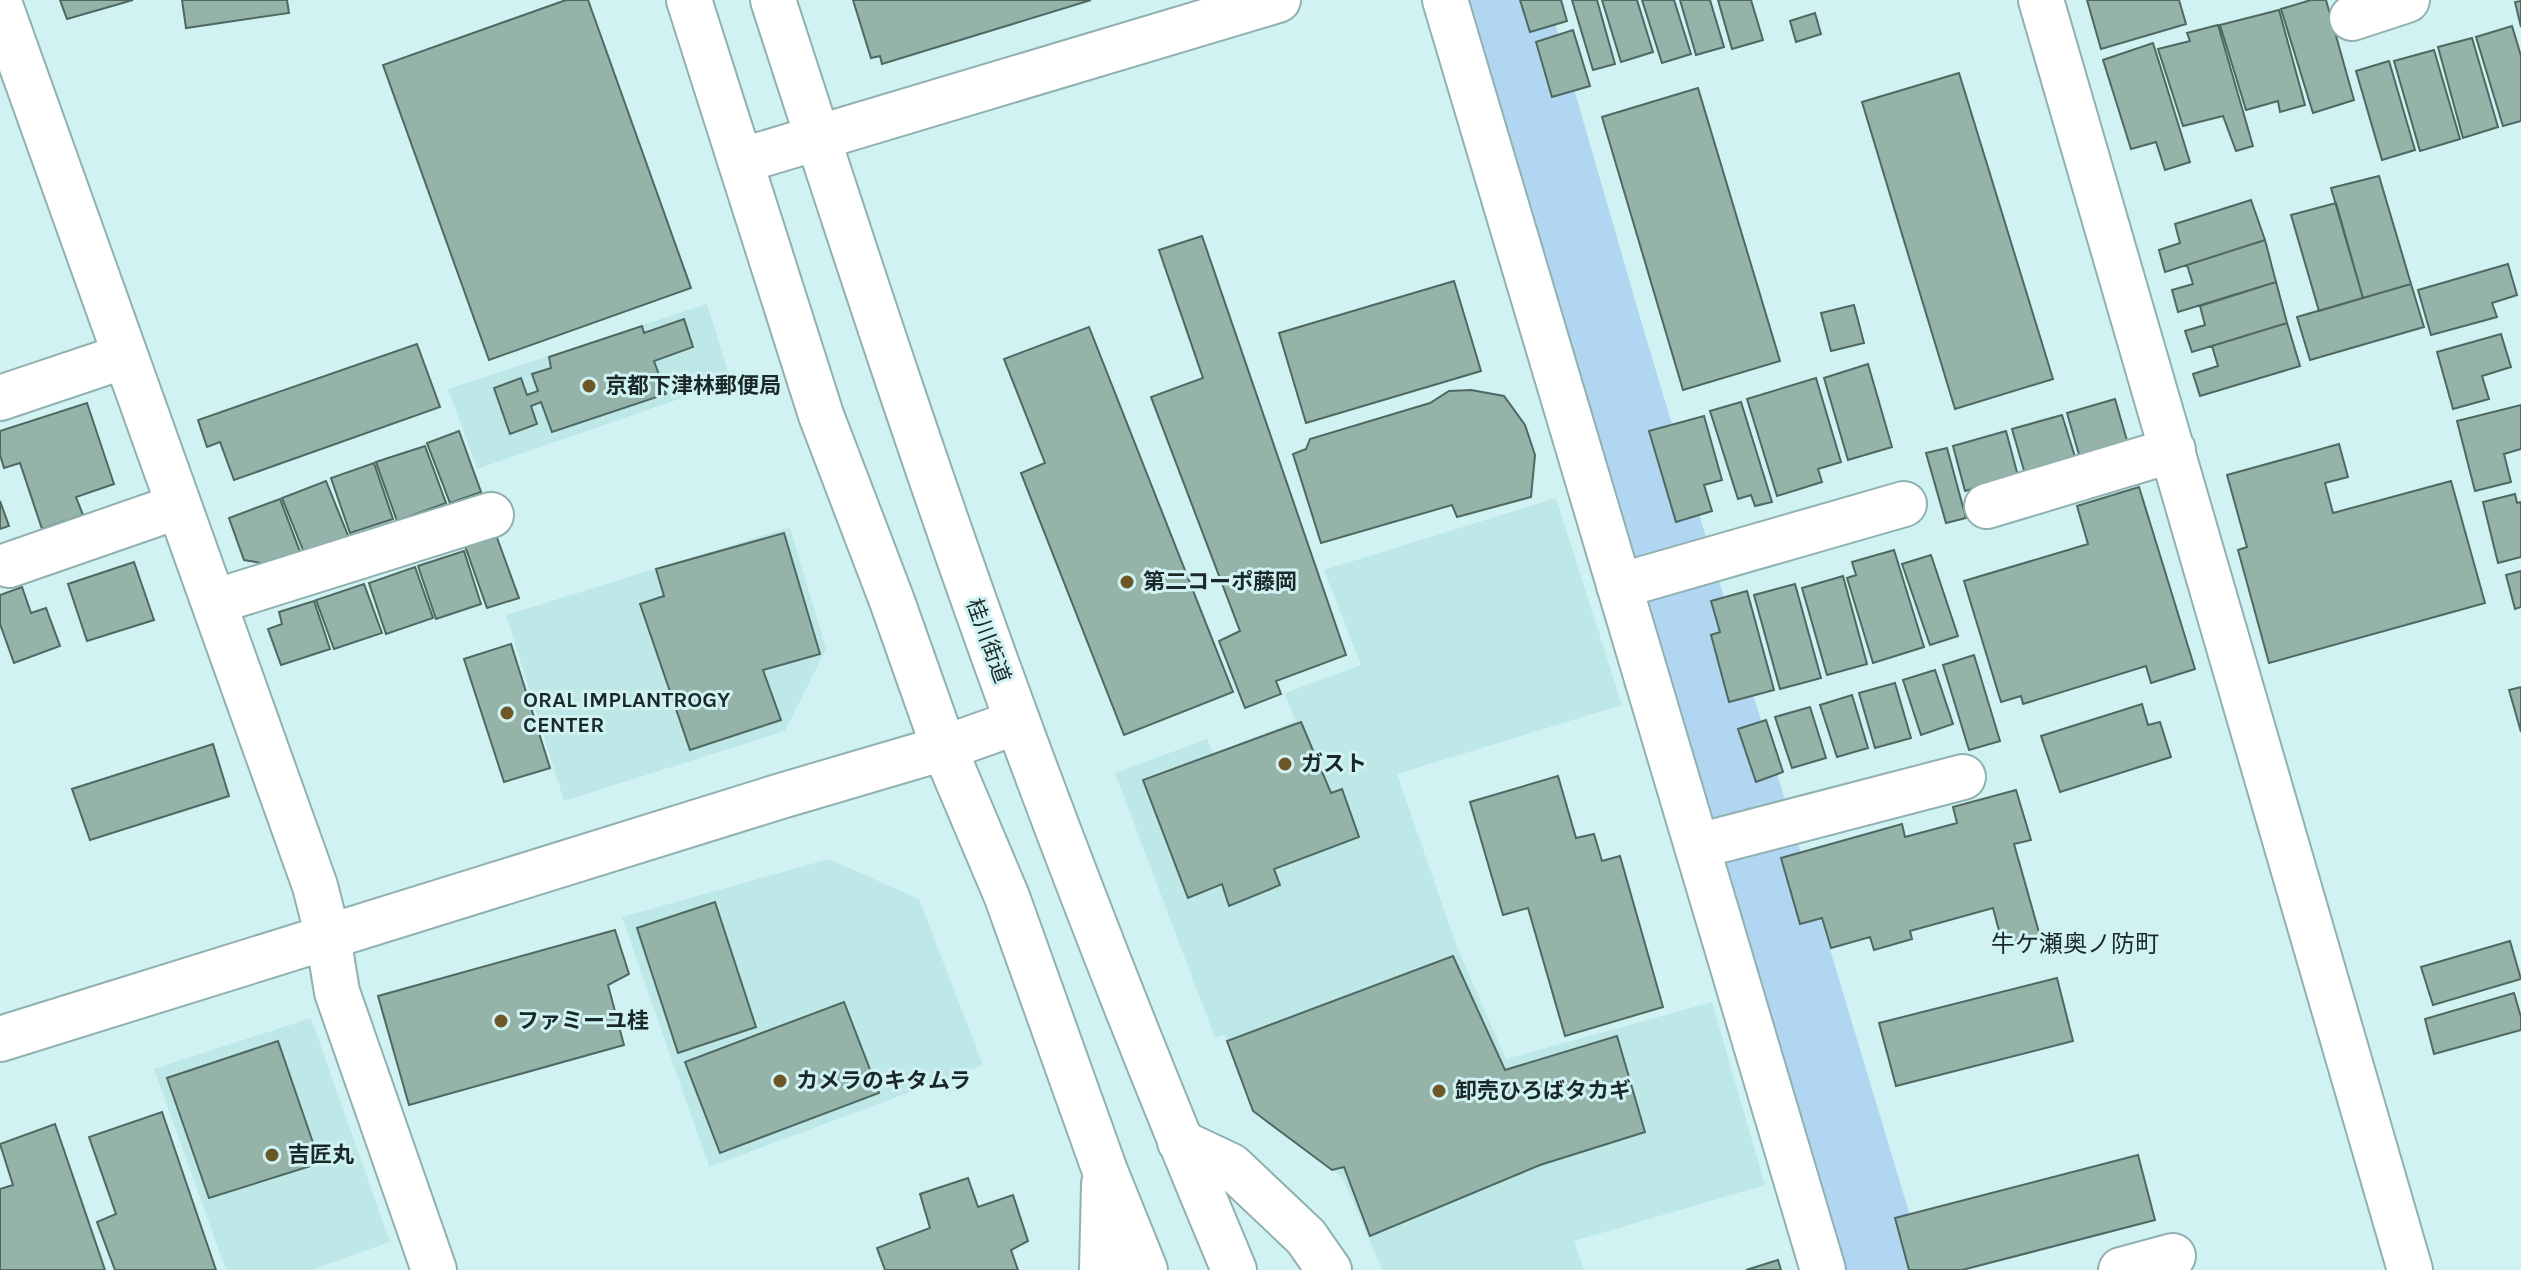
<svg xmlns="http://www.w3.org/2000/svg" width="2521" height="1270" viewBox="0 0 2521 1270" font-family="Karla,'Noto Sans JP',sans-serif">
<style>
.built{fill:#bee8e7}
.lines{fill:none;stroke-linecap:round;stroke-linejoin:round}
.river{stroke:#b1d6f1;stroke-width:108}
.building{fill:#96b3aa;stroke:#4e6961;stroke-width:2}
.minor-casing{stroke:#91b1b1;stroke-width:48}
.minor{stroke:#fff;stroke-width:44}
.poi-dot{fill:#6d5727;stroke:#d1f2f2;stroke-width:3}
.labels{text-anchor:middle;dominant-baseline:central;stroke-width:6;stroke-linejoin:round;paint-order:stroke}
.poi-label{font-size:22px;font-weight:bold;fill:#1b2828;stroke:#d1f2f2;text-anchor:start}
.street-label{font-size:22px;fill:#1b2828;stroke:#d1f2f2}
.neighbourhood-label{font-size:24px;fill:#1b2828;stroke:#d1f2f2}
</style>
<rect width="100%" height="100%" fill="#d1f2f2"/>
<!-- built -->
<path class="built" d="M707 304 731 381 477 469 448 389Z
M1556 498 1622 705 1397 774 1457 947 1506 1059 1712 1002 1765 1185 1574 1241 1584 1270H1382L1343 1178 1253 1111 1225 1035 1215 1038 1115 773 1207 739 1214 754 1295 721 1285 693 1361 665 1324 570Z
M790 527 826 649 785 731 564 801 506 615Z
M829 859 919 899 983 1065 709 1167 622 917Z
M311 1018 390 1242 311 1270H226L154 1069Z"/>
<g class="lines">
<!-- river -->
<path class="river" d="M1492 0 1593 349 1870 1270"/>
</g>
<!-- building -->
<path class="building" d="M60 0H133L67 19Z
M182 0H287L289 13 186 28Z
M566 0H588L691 288 489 360 383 65Z
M853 0H1091L882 64 880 56 871 58Z
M1520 0H1561L1567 21 1530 32Z
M1572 0H1597L1615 64 1593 70Z
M1602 0H1637L1653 52 1621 62Z
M1642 0H1674L1691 54 1662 63Z
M1680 0H1710L1724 47 1696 55Z
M1718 0H1751L1763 40 1732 49Z
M2087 0H2179L2186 24 2101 49Z
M2311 0H2326L2354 100 2313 113 2281 9Z
M2521 1V27L2515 2Z
M2279 10 2305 105 2280 112 2278 101 2246 110 2220 25Z
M1815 13 1821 34 1796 42 1790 21Z
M2218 25 2253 146 2236 151 2223 116 2183 126 2158 49 2190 41 2187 33Z
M2512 26 2521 56V121L2503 126 2476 37Z
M1573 30 1590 86 1552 97 1536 42Z
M2472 38 2498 127 2463 138 2438 47Z
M2153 43 2190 162 2165 170 2156 142 2131 149 2103 60Z
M2434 50 2460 139 2420 151 2394 61Z
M2389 61 2415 150 2382 160 2356 71Z
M1959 73 2053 379 1955 409 1862 102Z
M1698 88 1780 361 1683 390 1602 117Z
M2379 176 2411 284 2363 298 2331 188Z
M2251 200 2265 240 2165 272 2159 250 2180 243 2175 224Z
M2336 203 2363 298 2319 311 2291 215Z
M1202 236 1346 655 1276 681 1281 694 1245 708 1219 641 1240 631 1151 397 1203 378 1159 250Z
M2265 240 2276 282 2178 312 2172 290 2193 284 2187 265Z
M2508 264 2517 295 2492 303 2497 317 2431 335 2418 290Z
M1454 281 1481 371 1306 423 1279 333Z
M2276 282 2287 323 2192 352 2185 331 2205 325 2200 306Z
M2411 284 2424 327 2310 360 2297 317Z
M1854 305 1864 343 1831 351 1821 313Z
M684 319 693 347 654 361 666 394 552 432 541 402 531 406 537 424 510 434 494 388 521 378 527 395 538 391 532 374 551 368 549 357 642 326 644 333Z
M2287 323 2300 366 2200 396 2193 374 2218 366 2212 346Z
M1089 327 1233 692 1124 735 1021 473 1045 463 1004 359Z
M2501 334 2511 367 2482 376 2489 399 2453 409 2437 352Z
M417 344 440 407 234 480 220 442 207 447 198 420Z
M1868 364 1892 447 1848 460 1824 378Z
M1816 378 1841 462 1818 469 1822 482 1777 496 1747 399Z
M1471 390 1504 396 1525 425 1535 455 1531 497 1457 517 1452 505 1321 543 1293 454 1306 449 1310 439 1430 403 1449 391Z
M2115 399 2128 444 2080 458 2067 413Z
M1741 402 1772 502 1755 506 1751 495 1738 499 1710 411Z
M87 403 114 484 76 497 83 515 42 529 20 463 4 468 0 455V431Z
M2521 405V449L2504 454 2511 482 2475 491 2457 421Z
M2062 415 2076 460 2025 474 2012 429Z
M1704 416 1722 480 1704 485 1712 511 1676 522 1649 431Z
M459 431 481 492 450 503 427 443Z
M2006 431 2018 476 1965 491 1953 446Z
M2339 444 2348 477 2325 483 2333 513 2451 481 2485 603 2269 663 2238 550 2247 547 2227 475Z
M425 446 446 503 397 521 376 462Z
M1947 448 1966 518 1946 523 1926 453Z
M374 463 393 519 350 533 331 478Z
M326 481 349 538 305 555 282 498Z
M2139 487 2195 669 2151 683 2146 666 2023 704 2021 696 2001 702 1964 581 2088 544 2077 506Z
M2515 494 2517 503 2521 502V557L2498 563 2483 502Z
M280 499 302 557 279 566 244 560 229 518Z
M0 501 9 526 0 529Z
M784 533 820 654 763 670 781 720 690 750 640 604 664 596 656 569Z
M496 535 519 598 487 608 465 546Z
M1894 550 1924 647 1873 663 1847 578 1856 575 1852 562Z
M464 551 481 604 436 619 418 566Z
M1931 555 1958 636 1930 645 1902 564Z
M134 562 154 620 87 641 68 584Z
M415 567 433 618 386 634 369 583Z
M2521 571V607L2515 609 2506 575Z
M1843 576 1867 664 1827 675 1802 588Z
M364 584 382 633 334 649 316 600Z
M1795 584 1821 678 1780 689 1754 595Z
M22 587 31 613 46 608 60 646 14 663 0 624V595Z
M1747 591 1774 690 1729 702 1711 635 1720 632 1711 601Z
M314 601 330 649 281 665 268 629 282 624 279 612Z
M511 644 550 768 504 782 464 659Z
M1974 655 2000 741 1969 750 1943 665Z
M1935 670 1953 724 1921 735 1903 680Z
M1895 683 1911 738 1875 748 1859 693Z
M2521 687V732L2509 690Z
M1852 695 1868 748 1837 757 1820 705Z
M2142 704 2148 725 2160 722 2171 757 2060 792 2041 736Z
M1810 707 1826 758 1792 768 1775 717Z
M1766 720 1783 772 1756 782 1738 729Z
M1301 722 1331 793 1342 789 1359 837 1274 869 1280 885 1229 906 1222 884 1188 898 1143 780Z
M213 744 229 796 90 840 72 789Z
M1558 776 1576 838 1594 834 1602 861 1620 856 1663 1007 1565 1036 1528 908 1503 915 1470 802Z
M2016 790 2031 840 2014 844 2040 936 2003 946 1993 908 1910 931 1912 939 1874 950 1870 937 1831 948 1822 918 1800 924 1781 858 1902 824 1905 837 1957 823 1953 807Z
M715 902 756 1027 678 1053 637 928Z
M615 930 629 974 608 985 624 1045 409 1105 378 996Z
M2510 941 2521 979 2433 1005 2421 967Z
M1453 956 1505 1070 1617 1036 1645 1132 1540 1165 1370 1236 1344 1167 1332 1170 1253 1111 1227 1041Z
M2057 978 2073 1041 1896 1086 1879 1023Z
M2514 993 2521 1017V1030L2434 1054 2425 1019Z
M844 1002 879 1093 720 1153 685 1062Z
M278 1041 320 1163 209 1198 167 1078Z
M162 1112 216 1270H115L97 1222 116 1214 89 1137Z
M55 1124 105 1270H0V1189L13 1185 0 1144Z
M2138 1155 2155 1220 1962 1270H1909L1895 1218Z
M968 1178 978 1207 1013 1195 1028 1241 1011 1250 1018 1270H885L877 1248 930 1228 920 1194Z
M1778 1260 1781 1270H1746Z"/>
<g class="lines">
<!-- minor casing -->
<g class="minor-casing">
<path id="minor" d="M689 0 821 415 892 601 944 748 1007 897 1105 1171 1145 1270
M773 0C851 241 930 483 1017 720 1085 905 1158 1089 1234 1270
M1445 0 1823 1270
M2041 0 2410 1270
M0 5 315 886 328 937 337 992 434 1270
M2352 18 2407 0
M740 161 1278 0
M0 398 125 356
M1987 506 2173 450
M9 565 179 506
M1619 586 1904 504
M214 602 491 515
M1698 846 1963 777
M0 1039 781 796 944 748 1017 722
M1180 1142 1231 1166 1306 1237 1329 1270
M1102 1270 1104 1184
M2121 1270 2173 1256"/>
</g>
<!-- minor -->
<use href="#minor" class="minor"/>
</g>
<!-- markers -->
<g class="poi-dot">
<circle cx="589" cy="386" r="8"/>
<circle cx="1127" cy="582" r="8"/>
<circle cx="507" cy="713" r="8"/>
<circle cx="1285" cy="764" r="8"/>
<circle cx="501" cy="1021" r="8"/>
<circle cx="780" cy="1081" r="8"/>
<circle cx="1439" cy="1091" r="8"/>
<circle cx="272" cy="1155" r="8"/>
</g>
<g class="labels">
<!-- poi labels -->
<g class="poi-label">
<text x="605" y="386">京都下津林郵便局</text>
<text x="1143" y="582">第二コーポ藤岡</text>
<text x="523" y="700">ORAL IMPLANTROGY<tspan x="523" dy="25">CENTER</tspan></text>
<text x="1301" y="764">ガスト</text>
<text x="517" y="1021">ファミーユ桂</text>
<text x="796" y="1081">カメラのキタムラ</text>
<text x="1455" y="1091">卸売ひろばタカギ</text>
<text x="288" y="1155">吉匠丸</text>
</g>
<!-- street labels -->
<g class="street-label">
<text transform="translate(988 641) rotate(70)">桂川街道</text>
</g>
<!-- neighbourhood labels -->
<g class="neighbourhood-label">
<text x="2075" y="944">牛ケ瀬奥ノ防町</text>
</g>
</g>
</svg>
